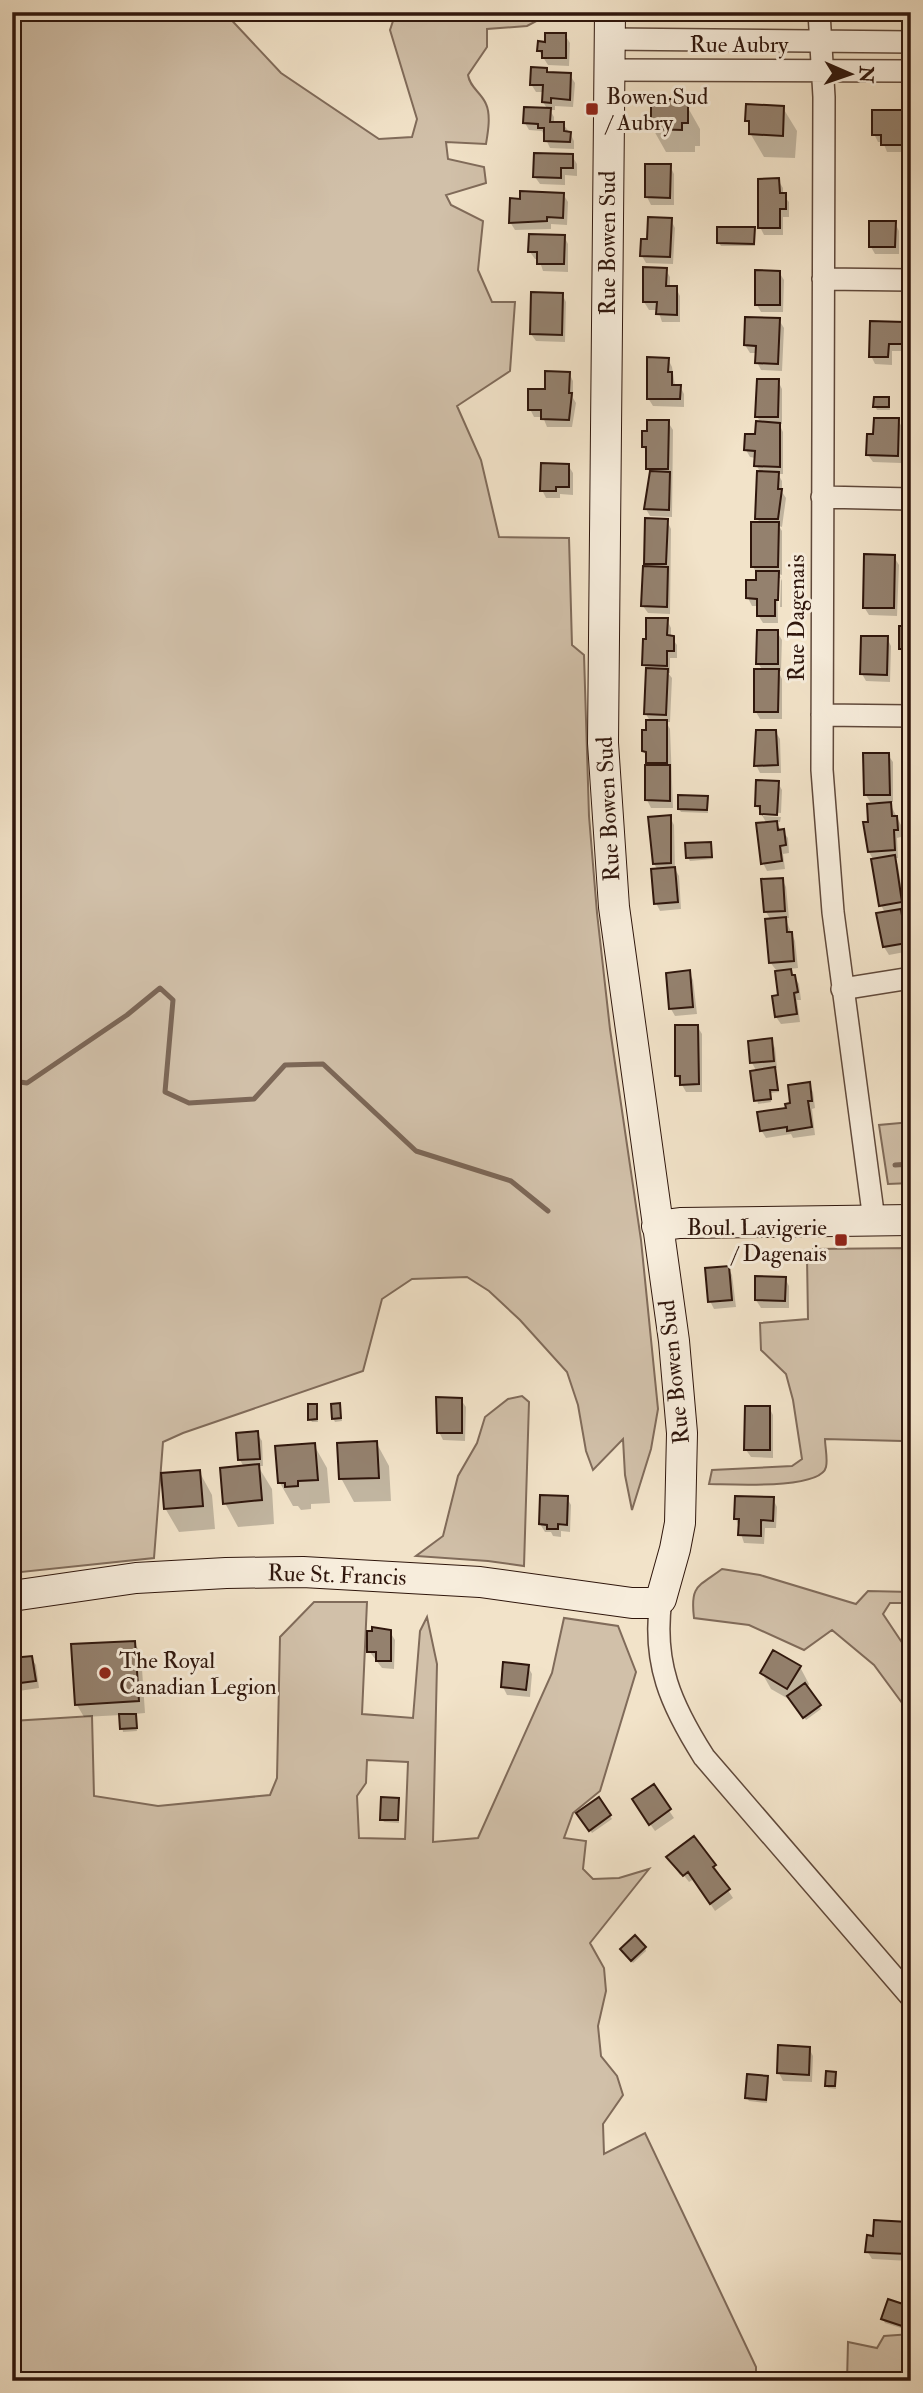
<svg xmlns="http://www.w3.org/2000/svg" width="923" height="2393" viewBox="0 0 923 2393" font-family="'IM FELL Double Pica',serif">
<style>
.green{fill:#d1c0a9;stroke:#806b5a;stroke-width:2;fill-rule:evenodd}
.shadow{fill:#0003}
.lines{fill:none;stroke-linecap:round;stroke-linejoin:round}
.stream{stroke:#7c6757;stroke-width:5}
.building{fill:#94816e;stroke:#2f160c;stroke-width:2}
.street-casing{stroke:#60493b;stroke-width:24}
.secondary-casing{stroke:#2f160c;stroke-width:32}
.street{stroke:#f7eddc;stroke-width:21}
.secondary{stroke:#f7eddc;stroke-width:30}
.poi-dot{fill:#8f2418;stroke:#f7eddc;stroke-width:2.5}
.labels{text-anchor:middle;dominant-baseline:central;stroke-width:6;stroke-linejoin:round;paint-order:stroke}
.street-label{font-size:23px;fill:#2f160c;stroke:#f7eddc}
.poi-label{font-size:23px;fill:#2f160c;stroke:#f7eddc;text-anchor:start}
</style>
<rect width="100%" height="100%" fill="#f2e3c9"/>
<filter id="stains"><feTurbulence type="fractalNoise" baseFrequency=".00286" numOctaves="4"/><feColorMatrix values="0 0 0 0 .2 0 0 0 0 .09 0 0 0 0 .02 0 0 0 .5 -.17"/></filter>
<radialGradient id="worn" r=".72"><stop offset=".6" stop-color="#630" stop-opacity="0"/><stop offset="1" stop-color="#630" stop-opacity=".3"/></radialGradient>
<!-- green -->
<path class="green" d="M12 12H224L281 73 379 139 412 137 417 119 390 30 396 12H545L546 16 527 26 487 29V47L468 75C470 88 481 92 486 104 491 115 488 132 486 144L446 142 448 159 484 167 486 183 446 195 451 205 483 221 478 270 492 302H515L510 371 457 406 481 460 499 537 569 538 572 645 584 655 589 816 597 913 610 1029 641 1240 658 1409 651 1449 632 1510 625 1475 623 1439 593 1470 586 1451 578 1405 567 1372 520 1320 489 1291 467 1277 412 1279 382 1299 363 1371 183 1433 163 1442 154 1558 12 1573Z
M911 1122V1183L888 1184 879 1125Z
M911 1248V1474H902V1441L825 1439C825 1447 828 1459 826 1467 821 1490 729 1484 709 1484L712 1470 792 1466 802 1459 793 1400 786 1374 761 1350 760 1323 808 1319 807 1257 813 1249Z
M522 1396 529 1402 524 1566 488 1561 416 1556 443 1536 458 1476 477 1443 485 1417 508 1399Z
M722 1569 760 1575 856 1604 868 1591 911 1592V1603H890L883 1614 911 1656V1709L905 1707 874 1665 832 1630 804 1650 749 1625 694 1618C690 1585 698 1587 722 1569Z
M314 1602H367L362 1714 413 1718 420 1631 427 1617 437 1664 433 1842 478 1838 552 1673 564 1618 618 1626 636 1672 600 1791 573 1813 564 1838 586 1841 583 1869 593 1879 619 1878 649 1869 590 1943 604 1968 606 1991 598 2026 601 2056 617 2076 623 2095 603 2124 604 2154 645 2133 756 2367V2381H12V1721L92 1716 94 1796 158 1806 270 1795 277 1778 280 1637ZM367 1760 408 1762 405 1839 359 1838 357 1796 366 1783Z
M911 2334V2381H847L848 2342 877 2348 884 2336Z"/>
<!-- shadow -->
<path class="shadow" d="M665 12H691L690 17H667Z
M565 35 570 43 569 66 548 65 539 51 547 43Z
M546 69 549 74 570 75 575 83 573 107 555 106V110H550L554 117V124H563L570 133 574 141V149L550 148 542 131 529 130 525 123 548 110 543 102 544 92H536L531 84Z
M681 101 687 106 700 129V146H695V152H666L653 129Z
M783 108 797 131 795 158 764 157 750 133 751 126 747 120Z
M902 112 906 120V152H887L883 142H878L874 134Z
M572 156 577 164V176L565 175V185L540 184 535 177Z
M670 166 674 174V205H651L647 197Z
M778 180 783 188V195L789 202V217H783V235H764L760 227Z
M563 194 568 202 567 225 551 224V229L515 230 510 222Z
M911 219V251L905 244Z
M671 220 675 228 673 264 646 263 642 256 649 241Z
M895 223 899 231V254H875L871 247Z
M754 229 755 246H721L719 243Z
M564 236 568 244V272L543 271 539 259H535L530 252Z
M666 270 670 277V288H676L680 296V322H662L658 310H649L644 302Z
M779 272 784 280 783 312H761L757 305Z
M562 294 566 302 565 342 536 341 531 334Z
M779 320 784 328 782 371 761 370 757 362V353H750L745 345Z
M904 324 909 332 908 351H892V365L875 364 871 356Z
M668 359 672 367 675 386H680L684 394V407L653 406 648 398Z
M569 373 573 381V398L576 403 572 427H547L543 417H534L530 409 546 391Z
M778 381 782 389V424H779L783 432V474H778L782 481V492L786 498 782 527 779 526 782 531V575L779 574 782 581V607H780L781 578H777L778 623H763L758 615 759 606H752L748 598 758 582V575L753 567 760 523 757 518 761 473 756 465V458L750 457 746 450 757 436 761 424 757 416Z
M888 399 890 410H877L875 406Z
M898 420 902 427 901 463 873 462 868 455 875 436Z
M911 421V459L906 451V427H911Z
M668 422 673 430 672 517 650 516 646 509 651 474 647 468 648 454 643 446Z
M568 465 573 473V495L560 494V498H546L542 490Z
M667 521 671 529 670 614 648 613 643 606 648 568 646 563Z
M894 557 899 565 897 616 869 615 864 607Z
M667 620 671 628V637L677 645V658H670V673H668L672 678 670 722H666L670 729 673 808H651L647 800 650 767 644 751 650 721 646 714 648 671 644 665Z
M911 628V652H902L900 649Z
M777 632 782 640 781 671H778L782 679V719H760L756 712 763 671 758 663Z
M887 638 891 646 890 682 866 681 862 674Z
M775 731 780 739 781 773H760L756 765Z
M888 755 893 762V802H889L901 825V837L897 838 898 858H895L898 865 905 910 900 911 905 923H907L911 929V940L908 941 910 951 889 955 884 947 878 915 885 913 881 905 874 861 869 852 870 824 879 802H870L866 795Z
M778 783 782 790 781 813 763 812V816L781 817 780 822H775L788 838 789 853 783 854 785 869 767 871 763 863 767 824 756 805Z
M707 797 708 813 681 812 679 809Z
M670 817 674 825 675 869 679 876 681 909 660 911 656 903 658 870 654 864Z
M710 843 713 859 690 861 688 858Z
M782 879 786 887 789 918H785L795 941 798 968 789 969 799 984 801 1000H797L800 1022 781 1024 776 1017 780 997 776 970 770 962 771 920 766 912Z
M689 972 693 980 697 1014 675 1016 671 1009Z
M697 1026 702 1034V1092H686L677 1076Z
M771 1040 775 1048 777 1068H774L779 1092 770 1093 771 1102 758 1104 752 1072H757L752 1063Z
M809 1084 813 1092 815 1108 812 1109 815 1135 793 1138 791 1134 766 1138 761 1130 787 1109Z
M728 1268 732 1275 736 1307 714 1309 710 1301Z
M785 1278 789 1286V1308H761L756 1300Z
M461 1400 466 1407 465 1441 443 1440 439 1432Z
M339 1405 342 1421 335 1422 333 1418Z
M316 1406 318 1422H312L310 1419Z
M769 1407 773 1415V1458L751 1457 746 1450Z
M257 1433 262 1441 263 1466H258L272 1489 274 1524 238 1527 225 1503 244 1467 240 1460Z
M376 1442 389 1466 391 1501 354 1502 341 1478Z
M314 1445 327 1468 330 1503 311 1504V1509L301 1510 298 1506H293L280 1483Z
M199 1471 212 1495 215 1529 179 1532 165 1508Z
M567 1498 571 1505 570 1532 561 1531V1537L553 1536 551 1532H545L540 1524Z
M773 1499 777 1507 776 1528H765L764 1544 744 1543 736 1519Z
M390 1632 395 1640 394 1669 382 1668 369 1651Z
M134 1642 141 1654 145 1713 134 1714 137 1731 123 1732 121 1715 84 1717 77 1705 73 1646Z
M31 1658 36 1665 39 1688 12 1692V1660Z
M528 1667 532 1674 530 1697 507 1695 503 1687Z
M800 1667 809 1684 807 1688 821 1709 806 1720 792 1701 771 1689 762 1673Z
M653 1787 674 1818 655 1831 638 1807Z
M398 1799 399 1823 384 1822 382 1819Z
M599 1800 612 1819 592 1833 579 1814Z
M669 1858 714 1866 719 1873 717 1874 733 1898 715 1911 694 1879 689 1882 682 1873 680 1875Z
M645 1948 646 1951 633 1963 624 1952Z
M809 2048 813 2056 812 2082 783 2081 779 2073Z
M835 2074 836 2089 828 2088 827 2085Z
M767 2078 769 2081 767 2103 749 2101 747 2098Z
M907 2223 911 2230 909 2261 872 2259 867 2251 875 2237Z
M908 2307 910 2310 904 2329 885 2323 883 2319Z"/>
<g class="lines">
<!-- stream -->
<path class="stream" d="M12 1081 27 1083 127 1015 160 988 173 1000 165 1092 189 1103 254 1099 285 1065 323 1064 416 1151 511 1181 548 1211
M895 1165 911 1164"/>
</g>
<!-- building -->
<path class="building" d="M545 33H566V58H542V51H537L538 41 545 42Z
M531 67 547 68V72L571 73 570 100 551 98V103L542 102 543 85H530Z
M651 99H682V104H688V123H682V130L651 129Z
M746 104 784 106 783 136 749 134V121H745Z
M524 107 551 108 550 122H564V131L571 132 570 142 544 141V128H538V124L523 123Z
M872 110H903V145H881V135H872Z
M534 153 573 154V168H561V178L533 177Z
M645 164H671L670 198 645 197Z
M779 178 780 193H786V209H780V228H758V179Z
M520 191 564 193 563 218 547 217V221L509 223 510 198 520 199Z
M648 217 672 218 670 257 640 256 641 239H647Z
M904 217 911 218V244H903Z
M869 221H896L895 247H869Z
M717 227H755L754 244 717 243Z
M529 234 565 235 564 264H537V252H528Z
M643 267 667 268 666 286H677V315L656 314 657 302H643Z
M755 270 780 271V305H755Z
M531 292 563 293 562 335 530 334Z
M745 317 780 318 778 364 755 363 756 346 744 345Z
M870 321 905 322V344H889L888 357H869Z
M647 357 669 358 668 372H672V385H681L680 399H647Z
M545 371 570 372 569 393H572L569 420 541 419V410H528V389H545Z
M757 379H779L778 417H755Z
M874 397H889V407H873Z
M909 413 911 452H904L905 425H909Z
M874 418H899L898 456 866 455 867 434H873Z
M647 420H669L668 469H646V447H642V431H647Z
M756 421 780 423V467L754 466 755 451 744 450 745 434H755Z
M541 463 569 464V487H556V491H540Z
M650 471 670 472 669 510 644 509Z
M757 471 779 472 778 489H782L778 519H755Z
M645 518 668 519 666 564H644Z
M751 522H779L778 567H751Z
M909 546H911V571H908Z
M864 554 895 555 894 608H863Z
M643 566 668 567 667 607 641 606Z
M756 571H779L778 600H775V616H757V599L746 598V580H756Z
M646 618H668L667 635 674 636V651H667V666L642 665 643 639H646Z
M899 626H911V649H899Z
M757 630H778V664H756Z
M861 636H888L887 675 860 674Z
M646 668 668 669 666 715 644 714Z
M754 669H779L778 712H754Z
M646 720H667V763H646V752L642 751V730H646Z
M756 730H776L778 765 754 766Z
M863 753H889L890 795H864Z
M645 765H670V801L645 800Z
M756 780 779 781 777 815 760 814V806H755Z
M678 795 708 796 707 810 678 809Z
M891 802 892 816H897L898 830H894L895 850 868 852 863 822H868L867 804Z
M671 815V863L653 864 648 817Z
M777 821 778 830 784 829 786 845 780 846 782 861 761 864 756 823Z
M711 842 712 857 686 858 685 843Z
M895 855 902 902 879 906 871 859Z
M675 867 678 902 654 904 651 869Z
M783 878 785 911 764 912 761 879Z
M901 909 903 922 908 921 910 932 905 933 907 943 883 947 876 913Z
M786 917 787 932H792L794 961 769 963 765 919Z
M791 969 792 975H795L798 992 794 993 797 1014 775 1017 772 996 778 995 775 971Z
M690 970 693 1007 669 1009 666 973Z
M675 1025H698L699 1084 680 1085V1076H675Z
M772 1038 774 1061 750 1063 748 1041Z
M775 1067 778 1090H770L771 1099 754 1101 750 1071Z
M810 1082 812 1101H808L812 1127 787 1131V1127L760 1131 757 1112 786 1108 785 1104 790 1103 788 1085Z
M729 1266 732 1300 708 1302 705 1268Z
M755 1276 786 1277 785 1301 755 1300Z
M436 1397 462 1398V1433H437Z
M340 1403 341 1418 332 1419 331 1404Z
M308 1404H317V1419L308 1420Z
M745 1406H770V1450H744Z
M258 1431 260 1459 238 1460 236 1433Z
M377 1441 379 1478 339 1479 337 1443Z
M315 1443 318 1480 298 1481V1486L285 1487V1483H278L275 1446Z
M259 1464 262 1500 223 1504 220 1468Z
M200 1470 203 1506 164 1509 161 1473Z
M540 1495 568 1496 567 1525 558 1524V1529H547V1525L539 1524Z
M735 1496 774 1497 773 1521 761 1520V1536L738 1535 739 1519H734Z
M372 1627 391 1630V1661H376V1652H367V1631H372Z
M135 1641 139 1701 75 1705 71 1644Z
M773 1650 801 1666 787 1689 760 1673Z
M32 1656 36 1681 12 1684V1658Z
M503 1662 529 1665 526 1690 501 1687Z
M805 1683 821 1705 803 1718 787 1696Z
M119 1714H136L137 1728 120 1729Z
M654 1784 671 1809 649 1825 632 1799Z
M381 1797 399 1798 398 1820H380Z
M599 1797 611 1815 589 1831 576 1813Z
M694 1836 716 1865 713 1867 730 1889 710 1904 688 1872 683 1876 666 1857Z
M635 1935 646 1947 631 1961 620 1949Z
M778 2045 810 2047 809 2075 777 2073Z
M826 2071 836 2072 835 2086H825Z
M747 2074 768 2076 766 2100 745 2098Z
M874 2220 908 2222 906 2254 865 2252 867 2235 873 2236Z
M888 2299 909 2306 902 2326 881 2319Z"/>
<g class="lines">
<!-- street casing -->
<g class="street-casing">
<path id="street" d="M819 12 824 97 822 770 833 912 874 1220
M609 39 911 42
M608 70 911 71
M823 279 911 280
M822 497 911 499
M822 715 911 716
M842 989 911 978
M661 1599C652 1663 671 1705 704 1757L911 1997"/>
</g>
<!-- secondary casing -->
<g class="secondary-casing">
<path id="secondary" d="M657 1226 680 1223 911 1220
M12 1596 136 1578 226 1573 303 1572 480 1582 632 1603H653L661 1599 675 1549 680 1523 682 1433 674 1341 614 907 603 743 610 12"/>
</g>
<!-- street -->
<use href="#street" class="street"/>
<!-- secondary -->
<use href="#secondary" class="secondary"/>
</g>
<!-- markers -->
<g class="poi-dot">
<rect x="585" y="102" width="14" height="14" rx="3.5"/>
<rect x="834" y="1233" width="14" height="14" rx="3.5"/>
<circle cx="105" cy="1673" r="7"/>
</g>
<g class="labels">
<!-- street labels -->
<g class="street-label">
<text x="739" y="44">Rue Aubry</text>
<text transform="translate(607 243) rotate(-90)">Rue Bowen Sud</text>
<text transform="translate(796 618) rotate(-90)">Rue Dagenais</text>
<text transform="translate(608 809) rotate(-93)">Rue Bowen Sud</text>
<text transform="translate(674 1372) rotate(-96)">Rue Bowen Sud</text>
<text transform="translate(337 1575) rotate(2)">Rue St. Francis</text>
</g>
<!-- poi labels -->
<g class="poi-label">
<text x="606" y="96">Bowen Sud<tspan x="606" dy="26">/ Aubry</tspan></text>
<text x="827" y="1227" text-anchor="end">Boul. Lavigerie<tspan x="827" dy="26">/ Dagenais</tspan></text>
<text x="119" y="1660">The Royal<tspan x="119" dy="26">Canadian Legion</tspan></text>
</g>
</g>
<!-- margin -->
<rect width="923" height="2393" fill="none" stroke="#f2e3c9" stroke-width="42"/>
<rect x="14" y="14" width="895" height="2365" fill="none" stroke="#2f160c" stroke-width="3.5"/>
<rect x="21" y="21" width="881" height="2351" fill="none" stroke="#2f160c" stroke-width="2"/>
<!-- north arrow -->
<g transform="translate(850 74) rotate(92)" stroke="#f7eddc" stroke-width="5" paint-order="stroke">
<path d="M0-5L12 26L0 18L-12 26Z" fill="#2f160c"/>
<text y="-10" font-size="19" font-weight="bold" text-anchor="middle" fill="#2f160c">N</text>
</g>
<rect width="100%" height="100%" filter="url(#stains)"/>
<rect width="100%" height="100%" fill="url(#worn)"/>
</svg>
